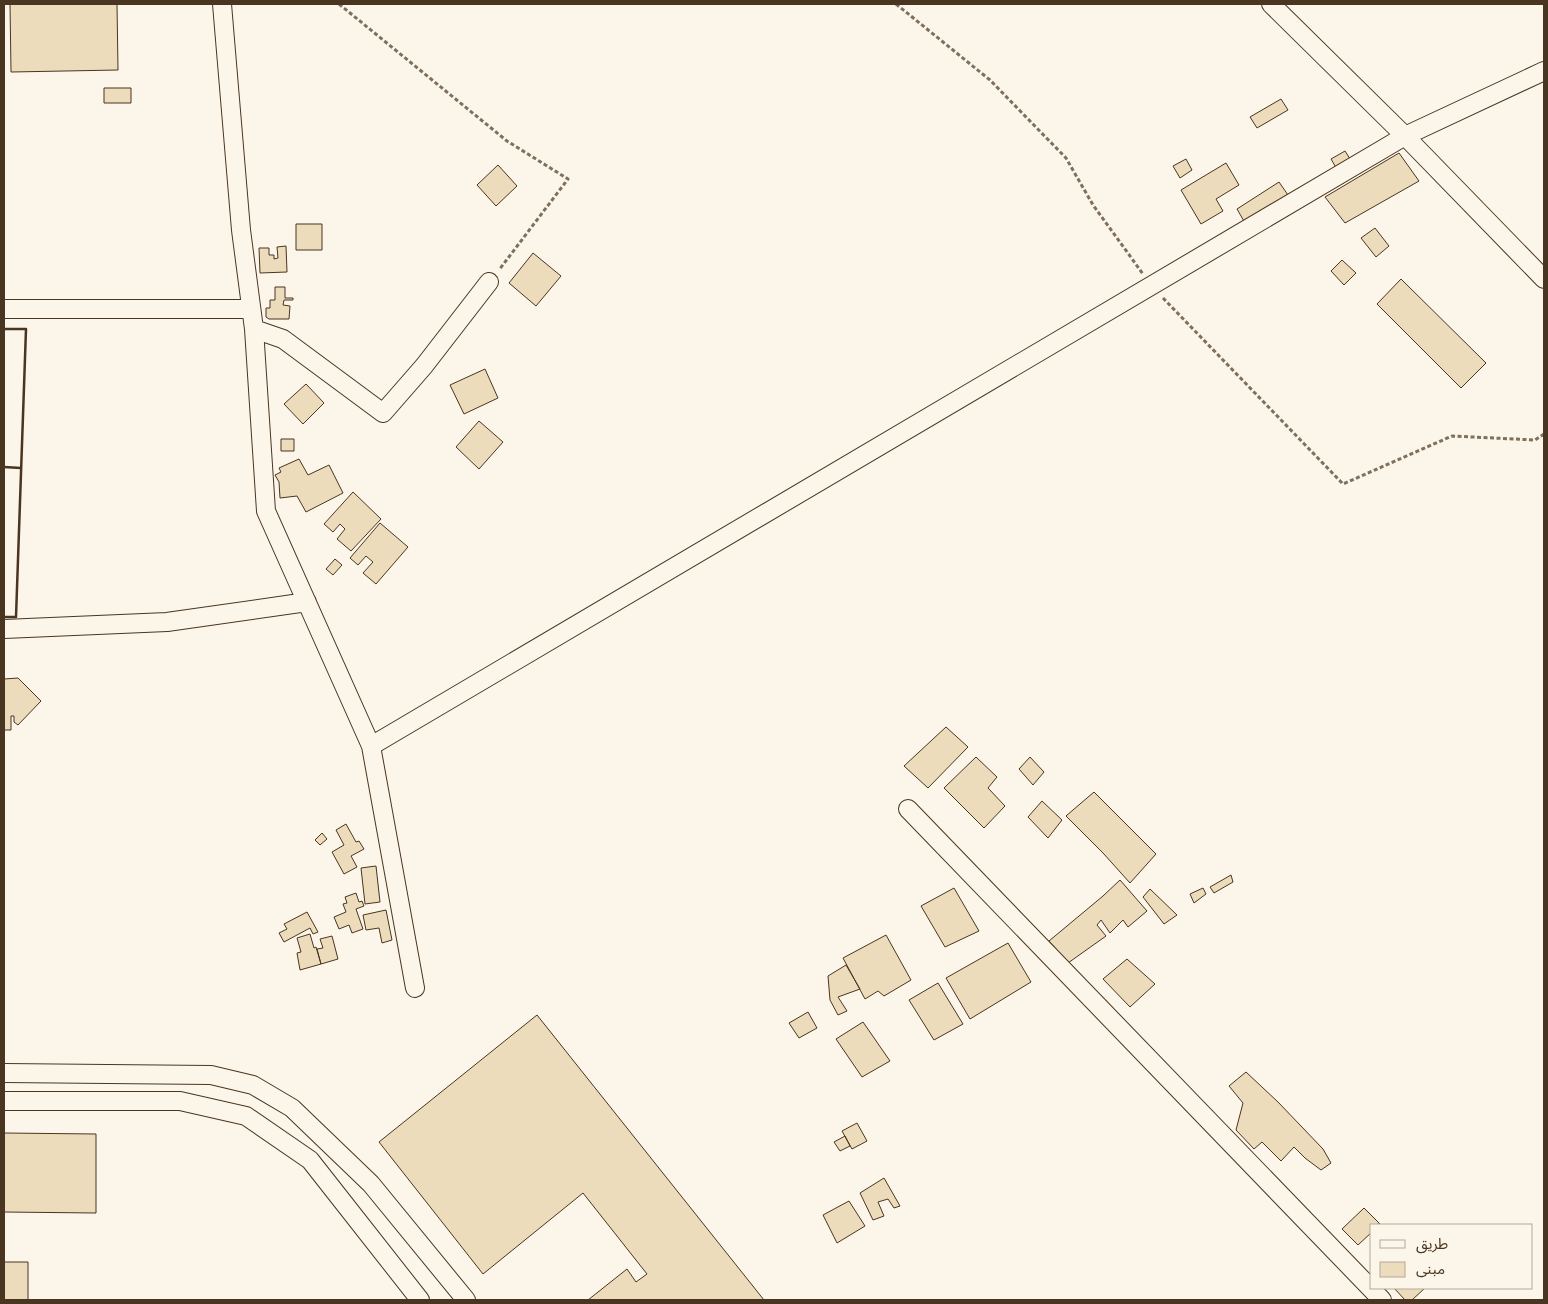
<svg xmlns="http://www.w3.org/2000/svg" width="1548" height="1304" viewBox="0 0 1548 1304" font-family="'Roboto Condensed','Noto Sans Arabic',sans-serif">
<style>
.building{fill:#ecdcbc;stroke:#4a3520}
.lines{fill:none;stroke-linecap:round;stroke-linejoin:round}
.minor-casing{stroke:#4a3520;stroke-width:20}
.path{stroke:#7f6f5c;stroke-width:3;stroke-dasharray:4 2.5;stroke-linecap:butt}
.minor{stroke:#fbf6e9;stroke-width:18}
.wall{stroke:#4a3520;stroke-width:2.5}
</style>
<rect width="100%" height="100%" fill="#fbf6e9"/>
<!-- building -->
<path class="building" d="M10 4H117L118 70 11 72Z
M104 88H131V103H104Z
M1281 99 1288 110 1257 128 1250 117Z
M1345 151 1352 162 1338 171 1331 159Z
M1399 153 1419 181 1345 223 1325 197Z
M1186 159 1192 170 1180 178 1173 166Z
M1226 163 1239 185 1216 199 1223 211 1201 224 1181 190Z
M498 165 517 186 496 206 477 185Z
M1279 182 1288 195 1245 223 1237 209Z
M296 224H322V250H296Z
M1375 228 1389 246 1376 257 1361 238Z
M286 246 287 272 260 273 259 248H269V255H274V259L278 258 277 247Z
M533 253 561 276 536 306 509 283Z
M1342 260 1356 273 1344 285 1331 271Z
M1401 279 1486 363 1461 388 1377 304Z
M275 287H285V298H293V300H284L283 305 290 306 289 319H269L266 317V308H270V300H275Z
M485 369 498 398 464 414 450 385Z
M306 384 324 403 303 424 284 404Z
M479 421 503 442 479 469 456 447Z
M281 439H294V451H281Z
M299 459 308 475 329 465 343 493 306 512 297 496 280 498 279 482 275 475 281 472 279 468Z
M353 492 381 519 351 551 337 539 345 529 340 524 333 532 324 524Z
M380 523 408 547 376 584 363 573 373 562 366 556 358 565 350 558Z
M335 559 342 565 333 575 326 569Z
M18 678 41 701 18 725 14 722V716H11V730H4V679Z
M946 727 968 747 928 788 904 766Z
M976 757 997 777 988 788 1005 806 984 828 944 788Z
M1030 757 1044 772 1033 785 1019 769Z
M1094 792 1156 854 1130 883 1103 853 1066 816Z
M1042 801 1062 820 1048 838 1028 817Z
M346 824 356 842 359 841 364 849 351 856 357 867 344 874 332 852 344 845 336 830Z
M322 833 327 839 320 845 315 840Z
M376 866 380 902 365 904 361 868Z
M1231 875 1233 882 1214 893 1210 887Z
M1120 880 1147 911 1128 927 1123 920 1110 933 1101 920 1097 925 1106 936 1068 963 1049 941 1103 896Z
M954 888 979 931 945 947 921 906Z
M1203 888 1206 894 1194 903 1190 894Z
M1150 889 1177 915 1164 924 1143 897Z
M356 893 359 902 362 901 364 906 356 909 363 929 352 933 349 925 339 929 334 917 346 912 343 904 347 903 345 897Z
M386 910 392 940 382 943 379 928 366 930 363 915Z
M307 912 318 932 313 934 310 928 284 942 279 933 287 929 284 924Z
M310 934 314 948 316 947 321 964 300 970 297 953 301 952 297 938Z
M886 935 911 980 884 996 878 991 865 999 843 958Z
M332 936 338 959 321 964 317 949 323 948 320 939Z
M1008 943 1031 982 970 1019 946 978Z
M1127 959 1155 984 1130 1007 1103 979Z
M846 965 860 989 838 997 847 1011 838 1015 830 1000 828 976Z
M938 983 963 1024 934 1040 909 1000Z
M808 1012 817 1028 799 1038 789 1023Z
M537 1015 764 1300H588L627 1269 636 1282 647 1274 583 1193 483 1274 379 1142Z
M863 1022 890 1061 862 1077 836 1039Z
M1246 1072 1278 1102 1323 1149 1331 1163 1321 1170 1305 1158 1294 1147 1281 1161 1262 1142 1254 1149 1236 1130 1243 1103 1229 1086Z
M857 1123 867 1141 852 1149 842 1131Z
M4 1133 96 1134V1213L4 1212Z
M845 1136 850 1146 840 1151 834 1142Z
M884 1178 900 1206 894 1208 888 1199 878 1202 884 1216 873 1220 860 1193Z
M849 1201 865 1226 837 1243 823 1215Z
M1364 1208 1380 1224 1372 1225V1232L1358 1245 1342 1229Z
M4 1262H28V1300H4Z
M1394 1288H1425L1412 1300H1405Z"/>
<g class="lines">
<!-- minor casing -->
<g class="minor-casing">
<path id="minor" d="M222 4 241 230 254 329 266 511 371 746 415 988
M1271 4 1405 136 1544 279
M4 309H250
M254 329 283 339 383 413 424 366 489 282
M4 629 167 622 307 602
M371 746 1405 136 1544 71
M908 809 1382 1300
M4 1073 211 1075 253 1085 292 1108 371 1184 466 1300
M4 1101H180L246 1116 310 1160 420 1300"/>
</g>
<!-- path -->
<path class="path" d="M339 4 507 141 568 179 499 270
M896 4 990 80 1066 158 1093 205 1143 274
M1163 298 1343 484 1452 436 1535 440 1544 434"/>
<!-- minor -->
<use href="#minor" class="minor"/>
<!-- wall -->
<path class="wall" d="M4 329H26L16 617H4
M4 467 21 468"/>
</g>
<!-- border -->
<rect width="1548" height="1304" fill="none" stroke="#4a3520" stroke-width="10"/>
<!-- legend -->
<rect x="1370" y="1224" width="162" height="65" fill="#fbf6e9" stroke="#b4a999"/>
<rect x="1380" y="1240" width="25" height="8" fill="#fbf6e9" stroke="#b4a999"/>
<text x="1416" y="1249" font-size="15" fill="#4a3520">طريق</text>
<rect x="1380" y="1262" width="25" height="15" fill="#ecdcbc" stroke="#b4a999"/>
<text x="1416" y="1274" font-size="15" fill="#4a3520">مبنى</text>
</svg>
